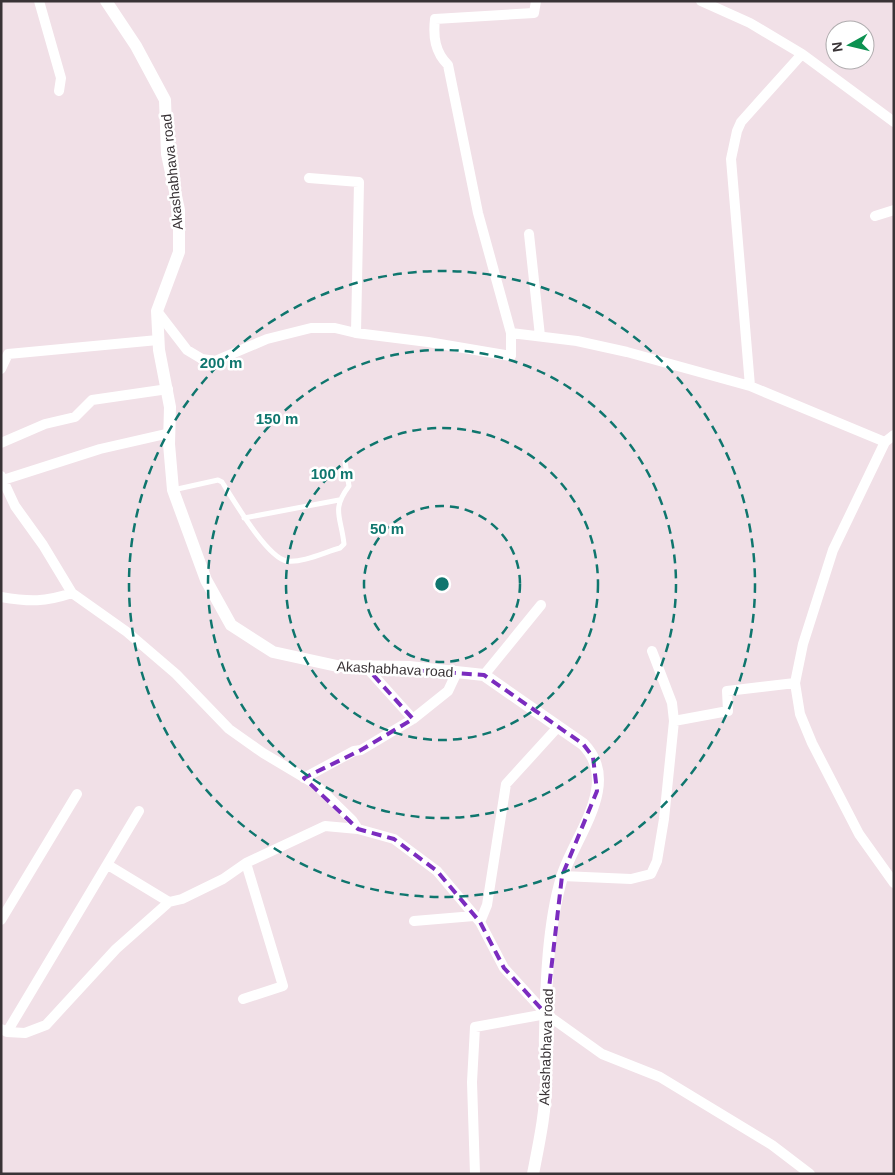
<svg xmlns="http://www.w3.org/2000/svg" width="895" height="1175" viewBox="0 0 895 1175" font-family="Arial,sans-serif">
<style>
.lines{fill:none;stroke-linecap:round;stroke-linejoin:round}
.service{stroke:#fff;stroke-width:5}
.minor{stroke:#fff;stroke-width:10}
.tertiary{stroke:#fff;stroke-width:12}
.marked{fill:none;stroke:#7b2cbf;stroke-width:4;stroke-dasharray:10 6;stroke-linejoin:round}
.ring{fill:none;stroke:#0f766e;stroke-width:2.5;stroke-dasharray:9 6}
.labels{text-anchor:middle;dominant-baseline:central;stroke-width:5;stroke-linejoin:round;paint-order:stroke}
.street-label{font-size:14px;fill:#393336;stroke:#fff}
.centre{fill:#0f766e;stroke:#fff;stroke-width:2.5}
.ring-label{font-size:15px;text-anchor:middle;font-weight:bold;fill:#0f766e;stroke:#fff;stroke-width:5;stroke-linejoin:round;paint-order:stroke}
</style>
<rect width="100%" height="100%" fill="#f1e0e7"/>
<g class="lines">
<!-- service -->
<path class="service" d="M173 490 218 480 222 482C233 499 267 558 287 561 303 563 325 552 340 548L344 544C341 516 331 510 349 486L345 462
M244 518 339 500"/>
<!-- minor -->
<path class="minor" d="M39 1 61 78 59 91
M701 1 750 23 802 54 894 122
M802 54 741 122 737 131 731 159 750 386 885 442
M309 178 359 182 356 333
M875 216 894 210
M529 234 540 336
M157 311 187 350 202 359 215 361 267 339 311 328H335L356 333 428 342 511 356V333L577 341 627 352 750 386
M511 333 478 213 448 65C435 52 433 37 435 19L534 13 536 1
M1 369 8 354 158 340
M894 435 885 442 833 550 803 644 795 683 800 714 812 743 859 834 894 883
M1 443 45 424 75 417 92 400 168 389
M1 476 15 506 43 545 72 593 127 632 176 674 229 729 263 753 315 784 352 820 358 829
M3 480 100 449 170 433
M1 597C30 602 45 602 72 593
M366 667 413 719
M484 675 541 605
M674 721 728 711 727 691 795 683
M304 778 354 751 361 750 413 719 448 691 457 672
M108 865 169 902
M562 876 631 879 651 874 657 861 664 819 674 721 672 703 652 651
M1 920 77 794
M414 921 474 916
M480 922 487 905 506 784 557 728
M243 999 283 986 246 863
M1 1029 7 1032 25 1033 46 1025 116 949 169 902 182 899 223 879 246 863 325 826 358 829 394 839 437 871 480 922 504 968 546 1014 602 1054 660 1077 772 1145 810 1174
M7 1032 139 811
M475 1174 472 1082 475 1027 546 1014"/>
<!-- tertiary -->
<path class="tertiary" d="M106 1 136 46 165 100 167 154 179 210V252L157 311 159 350 170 407 169 444 173 490 206 580 231 625 273 652 337 666 409 667 484 675 583 744C622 783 574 837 562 877 548 924 546 985 545 1035 544 1050 547 1065 546 1080 546 1111 539 1143 533 1174"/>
</g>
<!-- marked area -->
<path class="marked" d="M366 667 484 675 583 744 593 757 597 791 562 876 546 1014 504 968 480 922 437 871 394 839 358 829 304 778 361 750 413 719Z"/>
<!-- distance rings -->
<g class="ring">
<circle cx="442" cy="584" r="78"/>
<circle cx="442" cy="584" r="156"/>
<circle cx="442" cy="584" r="234"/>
<circle cx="442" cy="584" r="313"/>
</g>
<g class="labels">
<!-- street labels -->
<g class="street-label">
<text transform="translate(172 172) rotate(-96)">Akashabhava road</text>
<text transform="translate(395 669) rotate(3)">Akashabhava road</text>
<text transform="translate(546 1047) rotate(-88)">Akashabhava road</text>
</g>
</g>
<circle cx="442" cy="584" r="8" class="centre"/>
<g class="ring-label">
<text x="221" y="368">200 m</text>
<text x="277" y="424">150 m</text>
<text x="332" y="479">100 m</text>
<text x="387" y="534">50 m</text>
</g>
<!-- border -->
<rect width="895" height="1175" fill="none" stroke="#393336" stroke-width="5"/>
<!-- north arrow -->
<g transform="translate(850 45) rotate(262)"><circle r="24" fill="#ffffff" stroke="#b0adaf"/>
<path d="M0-4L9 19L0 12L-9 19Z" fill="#0b9251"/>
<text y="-8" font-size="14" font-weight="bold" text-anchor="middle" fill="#393336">N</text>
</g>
</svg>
